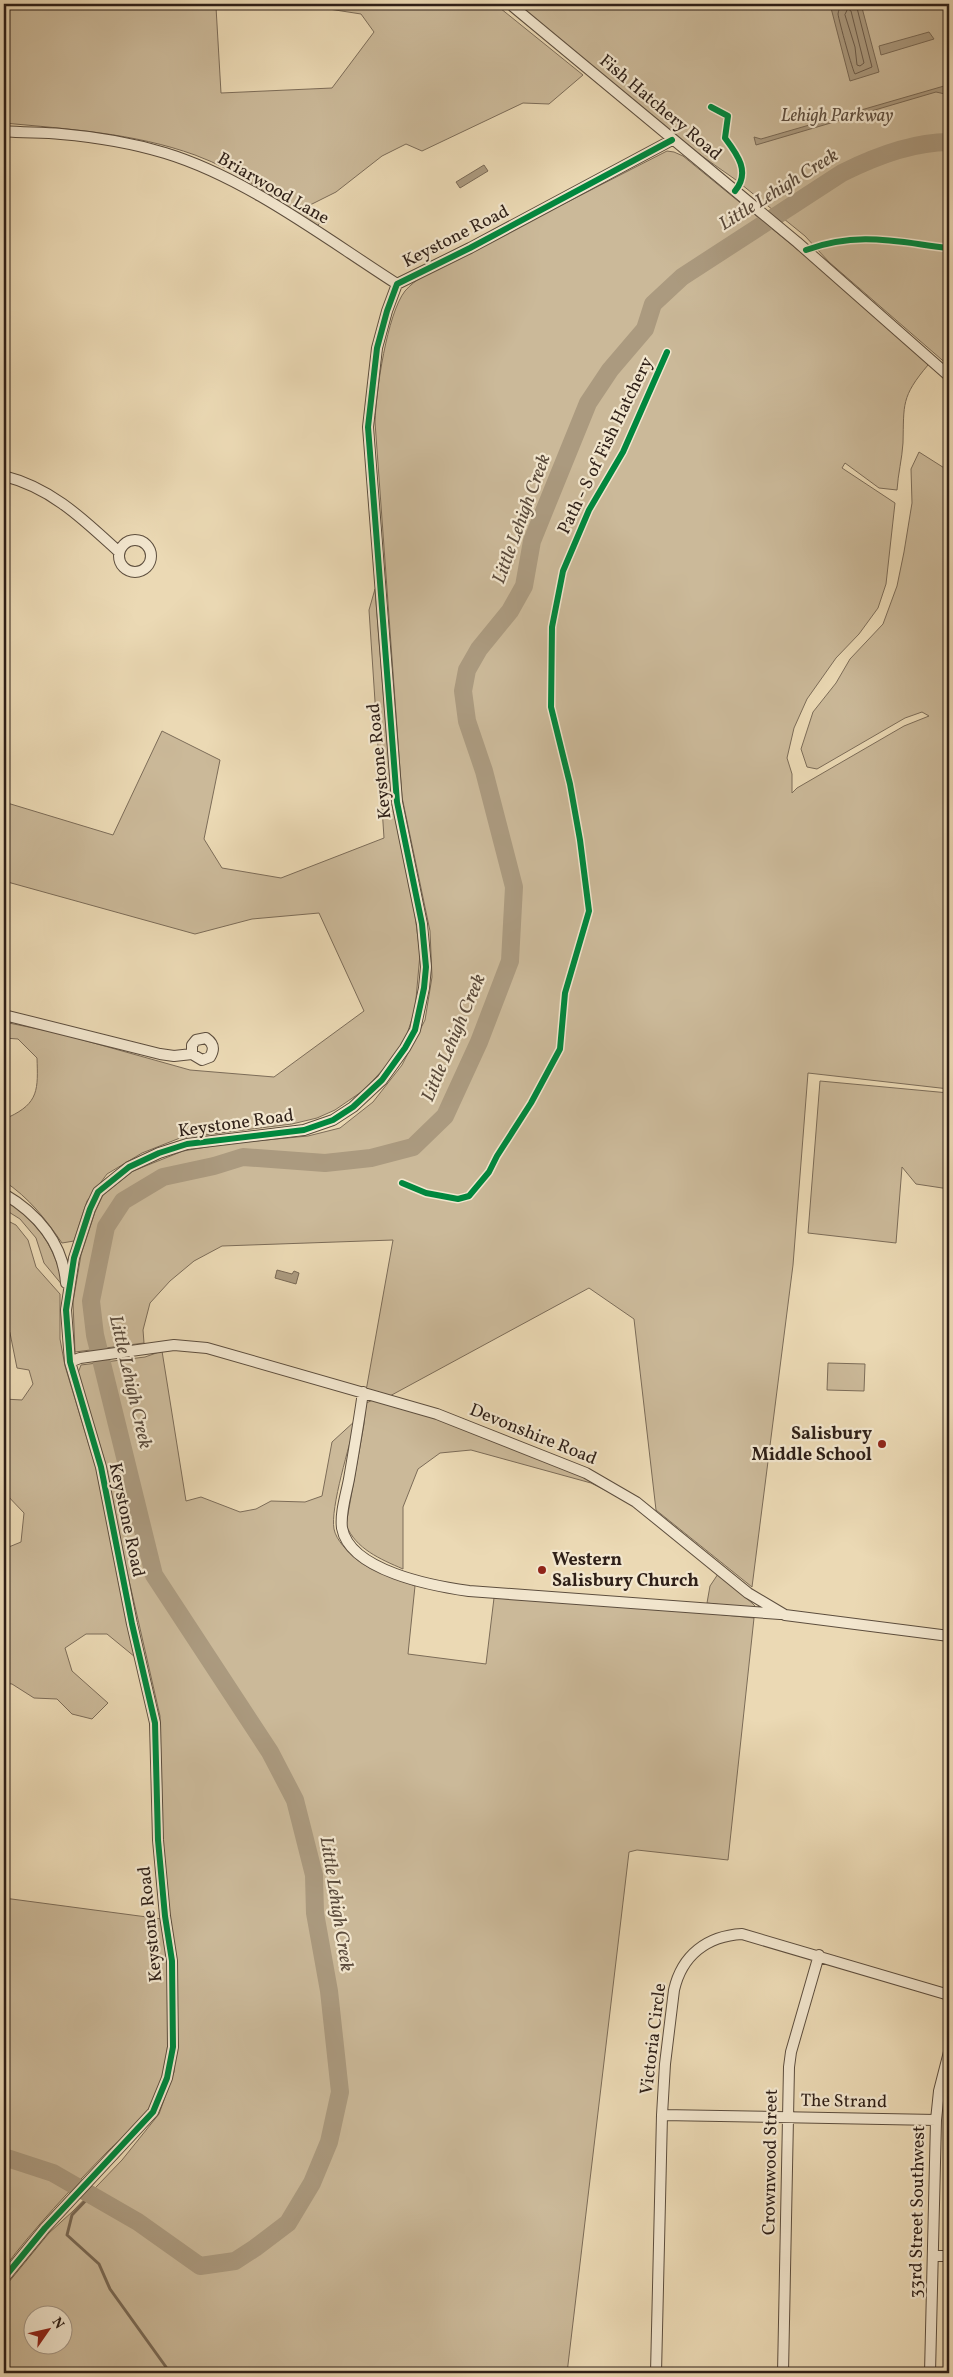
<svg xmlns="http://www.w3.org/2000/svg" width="953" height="2377" viewBox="0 0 953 2377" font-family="Vollkorn,serif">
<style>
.green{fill:#cbb999;stroke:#7c6c58;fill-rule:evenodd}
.water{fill:#ab9a7f;stroke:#796955}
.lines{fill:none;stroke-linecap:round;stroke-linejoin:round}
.shore{stroke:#6c5c4b;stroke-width:1}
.stream{stroke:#796955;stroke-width:3}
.river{stroke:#ab9a7f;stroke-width:18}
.minor-casing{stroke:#5d4e3e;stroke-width:12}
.minor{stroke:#f2e6ce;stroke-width:10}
.cycleway-casing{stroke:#f2e6ce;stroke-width:9}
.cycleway{stroke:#00873e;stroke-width:6}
.poi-dot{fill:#8f2418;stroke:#f2e6ce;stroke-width:2}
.labels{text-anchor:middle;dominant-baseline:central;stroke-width:4.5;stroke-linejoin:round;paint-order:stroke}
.street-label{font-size:18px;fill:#2e1f17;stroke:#f2e6ce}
.park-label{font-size:18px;font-style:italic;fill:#5d4d3e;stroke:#f2e6ce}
.poi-label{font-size:18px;font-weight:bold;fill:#2e1f17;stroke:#f2e6ce;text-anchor:end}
.water-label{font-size:19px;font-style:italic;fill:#5a4a3b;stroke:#f2e6ce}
</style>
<rect width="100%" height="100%" fill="#ebd9b4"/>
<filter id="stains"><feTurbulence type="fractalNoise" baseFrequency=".004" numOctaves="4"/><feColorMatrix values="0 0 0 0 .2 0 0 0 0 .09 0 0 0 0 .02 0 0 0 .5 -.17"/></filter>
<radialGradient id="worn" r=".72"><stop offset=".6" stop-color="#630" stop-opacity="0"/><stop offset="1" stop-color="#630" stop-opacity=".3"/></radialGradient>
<!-- green -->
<path class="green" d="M4 4H231L216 7 221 93 332 88 374 32 361 14 316 7 312 4H495L583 75 549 104 523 103 422 151 406 144 382 156 336 192 304 208 320 223 317 226C278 201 239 171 195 155 134 133 68 129 4 123Z
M516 4H949V366L829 262 805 236 736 180 672 135Z
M667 151 674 152 683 156 837 282 923 357 928 365C901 397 904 404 903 443 902 459 898 474 897 490L879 488 845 463 842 468 895 503 886 584 878 608 859 634 836 658 807 699 794 728 787 758 792 774V793L797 788 904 726 929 716 922 712 905 718 817 769 807 767 801 749 813 712 836 683 850 659 883 624 897 586 904 552 912 503 911 469 919 452 949 471V1089L808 1073 793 1265 752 1587 656 1510 634 1319 589 1288 388 1397 366 1391 393 1240 222 1246 194 1261 170 1281 150 1303 143 1330 144 1343 75 1352 73 1302 81 1255 95 1212 103 1195 133 1171 183 1151 224 1144 308 1136 340 1128 373 1102 402 1065 425 1020 432 977 430 931 402 797 375 422C376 391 387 314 405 291 410 285 417 280 423 276Z
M375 589 392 803 415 915 420 954 415 1010 406 1037 389 1063 364 1090 335 1110 317 1118 292 1124 180 1138 142 1153 107 1174 87 1201 74 1241 62 1243C45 1218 29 1198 4 1181V1115L9 1117C39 1103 38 1089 37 1058L18 1039 4 1038V1022L58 1033 190 1070 274 1077 364 1011 319 913 252 919 195 934 4 881V802L113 835 162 731 220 760 204 839 222 868 281 878 384 838 369 610Z
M820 1081 949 1093V1189L916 1184 902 1167 896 1243 808 1233Z
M4 1199C38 1223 55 1245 63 1286L44 1263 36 1238 20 1219 4 1209Z
M4 1219 16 1225 28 1240 36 1267 60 1294V1339L65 1366 96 1468 135 1657 107 1634H86L65 1648 72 1671 108 1703 92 1719 72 1714 57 1699 34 1698 12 1684 4 1683V1549L21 1542 24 1513 4 1492V1399L22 1400 33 1384 29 1370 17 1368 10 1333 4 1315Z
M162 1351 186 1501 201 1497 240 1512 256 1509 271 1501 305 1502 322 1496 332 1442 356 1420C350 1444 330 1508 334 1529 336 1540 348 1552 356 1559 373 1573 396 1577 415 1586L408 1654 486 1664 494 1598 648 1607 754 1618 728 1860 637 1850 629 1852 567 2373H4V2288L49 2233 73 2211 122 2160 159 2114 174 2072 177 2031 162 1831 160 1716 126 1567 105 1462 78 1373 81 1365 145 1357ZM32 2314H62V2344H32Z
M828 1363 865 1364 864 1391 827 1390Z
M373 1400 433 1417 589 1479 623 1499 591 1483 471 1450 440 1453 418 1469 403 1507V1569C380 1559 356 1549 346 1525L364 1424 366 1403Z
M718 1574 752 1603 755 1606 753 1609 707 1603 710 1586Z
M4 1898 162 1919C171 1975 179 2071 143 2119 134 2131 118 2140 107 2152 71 2189 35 2227 4 2268Z"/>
<!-- water -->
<path class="water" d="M844 4H861L879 72 850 81 831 8Z
M929 32 934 39 881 55 879 46Z
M944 86 947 91 945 94 936 92 756 145 754 137 761 139Z
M484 165 488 171 460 188 456 182Z
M277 1270 292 1274 294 1271 299 1273 296 1284 275 1278Z"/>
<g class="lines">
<!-- shore -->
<path class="shore" d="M842 4C841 8 838 10 838 14 839 21 853 72 855 74L872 67 856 4
M848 9 851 11 864 63 860 66 857 65 855 47 845 15Z"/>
<!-- stream -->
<path class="stream" d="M91 2195 72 2215 67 2235 99 2264 110 2289 166 2367 168 2373"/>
<!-- river -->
<path class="river" d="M4 2157 53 2173 138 2222 200 2266 235 2261 255 2248 288 2223 312 2183 329 2142 340 2092 329 1991 315 1913 314 1875 295 1800 270 1752 154 1575 95 1335 91 1301 106 1227 123 1201 163 1177 214 1166 243 1157 325 1163 371 1158 413 1147 445 1116 479 1042 510 961 514 887 484 771 467 721 463 691 467 670 479 649 510 611 524 586 532 541 588 403 610 370 645 329 653 304 682 277 842 173C874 157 913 142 949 142"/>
<!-- minor casing -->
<g class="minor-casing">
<path id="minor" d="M510 4 797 242 949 376
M4 131C23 133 42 132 61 134 96 137 132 143 165 153 247 178 325 238 397 284
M4 476C52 488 84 520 119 552
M119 556a16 16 0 1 1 32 0a16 16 0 1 1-32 0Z
M4 1015 160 1054 174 1056 192 1054 202 1060 210 1057C215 1049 213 1043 206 1038L196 1040 192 1045V1054
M4 1194C37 1213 63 1243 66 1283
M70 1362 80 1358 174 1345 207 1348 437 1414 586 1473 636 1502 748 1593 785 1615 949 1636
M363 1392C359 1421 354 1450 349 1479 346 1495 340 1513 342 1528 350 1571 433 1586 469 1591L780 1614
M662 2115 936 2120
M933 2256H949
M4 2278 45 2228 153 2112 167 2078 173 2047 172 1961 165 1916 158 1840 155 1723 132 1624 101 1467 70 1362 66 1310 74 1258 90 1209 98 1192 129 1167 159 1153 187 1144 304 1130 333 1120 353 1107 382 1080 405 1048 415 1030 424 988 426 967 422 924 397 802 368 427 377 348 387 311 397 284 470 248 672 140
M656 2373 662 2115 665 2064 674 1990C682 1955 707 1936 742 1934L949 1995
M783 2373 789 2067 791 2052 819 1955
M930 2373 936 2120 939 2091 949 2052"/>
</g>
<!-- minor -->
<use href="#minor" class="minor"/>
<!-- cycleway casing -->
<g class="cycleway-casing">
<path id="cycleway" d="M711 107 728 116 725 138C737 154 751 172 735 191
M806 250C859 231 896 242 949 248
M402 1183 426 1193 458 1199 469 1196 489 1172 497 1156 531 1103 560 1049 565 993 589 911 580 840 570 784 551 707 552 627 563 571 589 510 623 452 667 352
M4 2278 45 2228 153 2112 167 2078 173 2047 172 1961 165 1916 158 1840 155 1723 132 1624 101 1467 70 1362 66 1310 74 1258 90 1209 98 1192 129 1167 159 1153 187 1144 304 1130 333 1120 353 1107 382 1080 405 1048 415 1030 424 988 426 967 422 924 397 802 368 427 377 348 387 311 397 284 470 248 672 140"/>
</g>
<!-- cycleway -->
<use href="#cycleway" class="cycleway"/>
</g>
<!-- markers -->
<g class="poi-dot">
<circle cx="882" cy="1444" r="5"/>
<circle cx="542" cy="1570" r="5"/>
</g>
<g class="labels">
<!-- street labels -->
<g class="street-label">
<text transform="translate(660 108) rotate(40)">Fish Hatchery Road</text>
<text transform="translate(273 189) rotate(30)">Briarwood Lane</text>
<text transform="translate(456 237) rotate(-27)">Keystone Road</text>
<text transform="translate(606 446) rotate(-64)">Path - S of Fish Hatchery</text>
<text transform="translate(380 761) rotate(-96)">Keystone Road</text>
<text transform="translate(236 1124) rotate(-8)">Keystone Road</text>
<text transform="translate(533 1435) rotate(22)">Devonshire Road</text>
<text transform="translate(126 1520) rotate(78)">Keystone Road</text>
<text transform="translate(151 1924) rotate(-96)">Keystone Road</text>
<text transform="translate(654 2039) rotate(-83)">Victoria Circle</text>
<text transform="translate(844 2102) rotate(1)">The Strand</text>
<text transform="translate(771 2162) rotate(-89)">Crownwood Street</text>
<text transform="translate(918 2212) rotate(-89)">33rd Street Southwest</text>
</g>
<!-- park labels -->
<g class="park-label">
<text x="837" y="116">Lehigh Parkway</text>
</g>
<!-- poi labels -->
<g class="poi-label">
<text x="872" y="1434">Salisbury<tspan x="872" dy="21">Middle School</tspan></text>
<text x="552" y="1560" text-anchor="start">Western<tspan x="552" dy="21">Salisbury Church</tspan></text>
</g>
<!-- water labels -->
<g class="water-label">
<text transform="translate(779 190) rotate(-32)">Little Lehigh Creek</text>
<text transform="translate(522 519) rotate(-70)">Little Lehigh Creek</text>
<text transform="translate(454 1038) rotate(-67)">Little Lehigh Creek</text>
<text transform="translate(130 1382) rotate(77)">Little Lehigh Creek</text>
<text transform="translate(336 1904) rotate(81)">Little Lehigh Creek</text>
</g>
</g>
<!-- margin -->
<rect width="953" height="2377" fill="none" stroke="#ebd9b4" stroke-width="20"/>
<rect x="5" y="5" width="943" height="2367" fill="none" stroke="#2e1f17" stroke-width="2.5"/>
<rect x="10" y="10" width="933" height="2357" fill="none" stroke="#2e1f17"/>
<!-- north arrow -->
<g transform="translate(48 2330) rotate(56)"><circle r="24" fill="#f2e6ce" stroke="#a49685"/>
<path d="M0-4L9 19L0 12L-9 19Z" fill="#8f2418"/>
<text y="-8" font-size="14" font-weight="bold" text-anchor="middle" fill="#2e1f17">N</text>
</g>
<rect width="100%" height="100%" filter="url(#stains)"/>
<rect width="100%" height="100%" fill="url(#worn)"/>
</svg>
